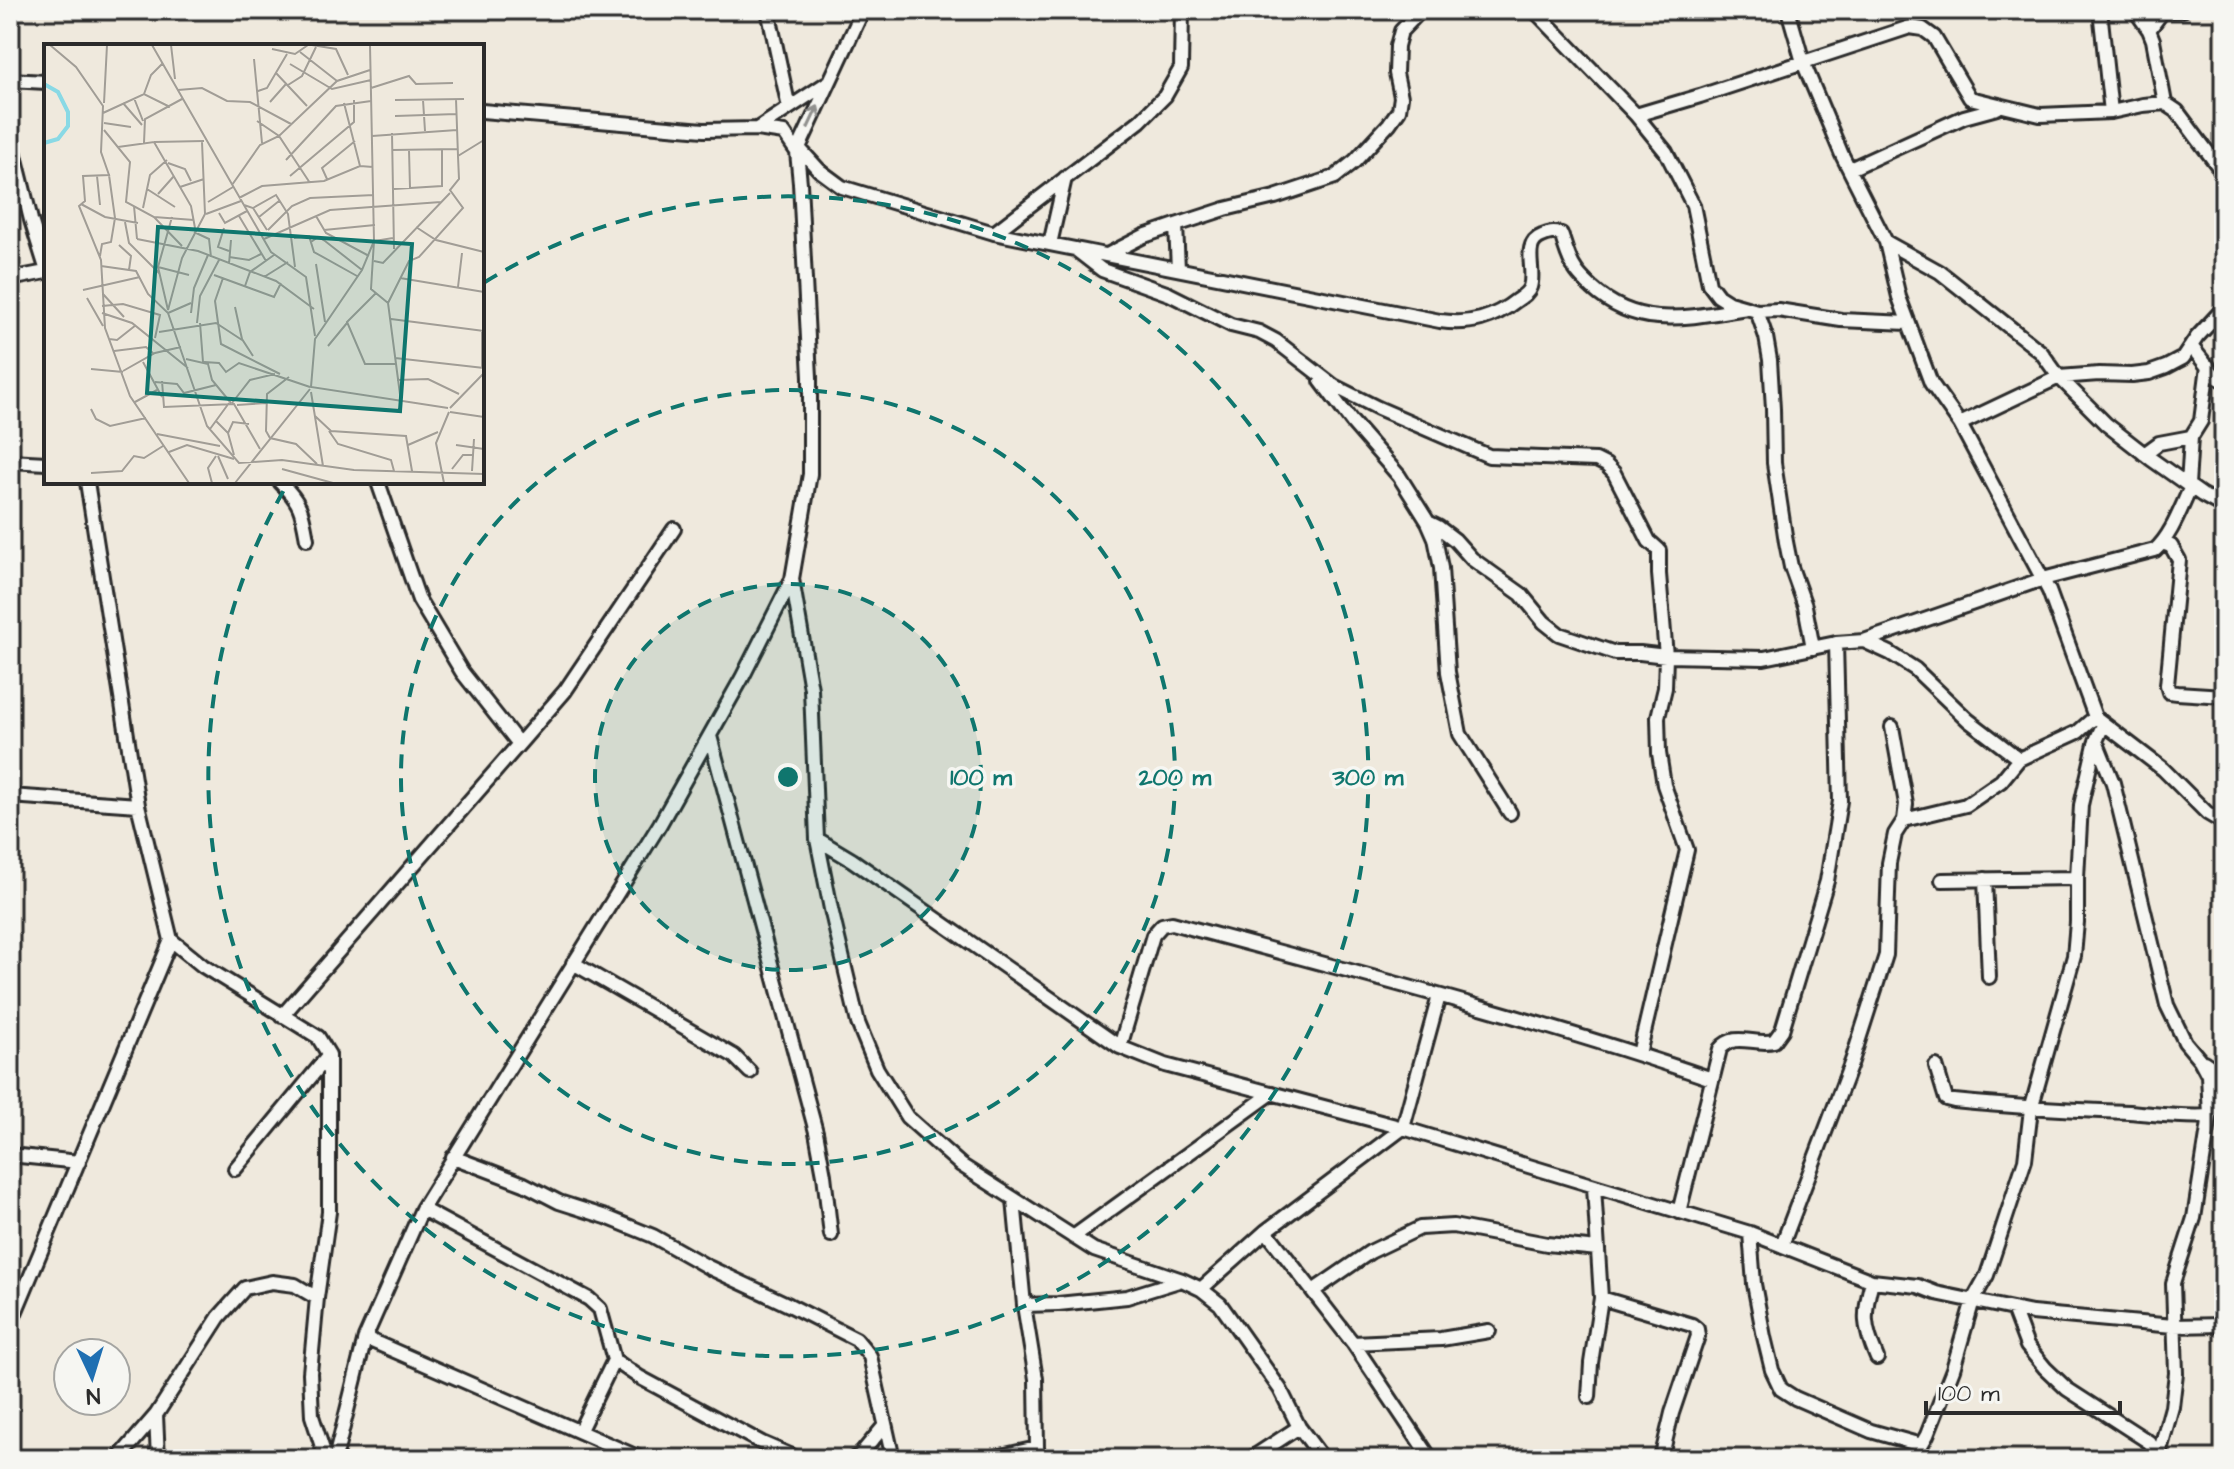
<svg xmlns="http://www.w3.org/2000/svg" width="2234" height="1469" viewBox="0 0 2234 1469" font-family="'Architects Daughter',sans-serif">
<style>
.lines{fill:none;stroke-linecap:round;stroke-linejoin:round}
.minor-casing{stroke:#2b2b2b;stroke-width:18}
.minor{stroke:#f6f6f2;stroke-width:12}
.oneway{stroke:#90908e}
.ring{fill:none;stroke:#0f766e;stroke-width:4;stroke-dasharray:14 10}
.inset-river{fill:none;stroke:#89d9e5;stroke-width:4}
.inset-road{fill:none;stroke:#a19d96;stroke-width:2}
.view{fill:#0f766e;fill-opacity:0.15;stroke:#0f766e;stroke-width:4}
.inset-edge{fill:none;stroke:#2b2b2b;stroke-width:4}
.centre{fill:#0f766e;stroke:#f6f6f2;stroke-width:4}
.ring-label{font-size:24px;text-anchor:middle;font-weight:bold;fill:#0f766e;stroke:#f6f6f2;stroke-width:7;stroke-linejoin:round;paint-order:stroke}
</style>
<rect width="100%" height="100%" fill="#efe9dd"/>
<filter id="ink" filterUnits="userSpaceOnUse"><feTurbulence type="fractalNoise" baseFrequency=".0125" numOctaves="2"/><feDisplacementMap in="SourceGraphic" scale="16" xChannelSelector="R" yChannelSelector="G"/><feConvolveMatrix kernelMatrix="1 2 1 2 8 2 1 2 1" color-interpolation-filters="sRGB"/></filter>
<g filter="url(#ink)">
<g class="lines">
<!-- minor casing -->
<g class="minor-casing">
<path id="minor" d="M768 10 789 108
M1534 10 1636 115 1666 152 1693 205 1709 284 1718 296 1729 303 1757 311 1778 310 1841 320 1908 323
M1788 10 1803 62 1842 155 1886 242 1899 297 1931 383 1960 424 2049 591 2095 717 2163 769 2207 813 2224 823
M2100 10 2111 112
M2135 10 2149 30 2153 40 2165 103
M2149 30 2163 11 2183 10
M10 80 46 82
M1636 115 1700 96 1910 27 1923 29 1934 37 1970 98 2040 115 2111 112 2143 105 2165 103 2177 111 2224 174
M757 129 827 83
M10 135 31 220 46 268
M799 148 819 170 842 187 994 233 1440 321C1470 325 1493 319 1517 300 1523 296 1528 293 1530 287 1536 270 1521 244 1542 236 1549 233 1553 232 1561 234 1565 245 1568 259 1575 269 1579 276 1586 282 1592 288 1639 331 1690 317 1747 308
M797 152 863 10
M1850 169 1964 117 1997 108
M1176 225 1178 269
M994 233 1140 121 1165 96 1181 68 1182 10
M1886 242 1940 272 2041 352 2059 377 2106 424 2151 459 2202 495 2224 507
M1050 244 1065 178
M1075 249 1102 270 1169 294 1231 325 1259 332 1276 341 1334 386 1378 408 1489 456 1596 460 1606 465 1614 473 1649 541 1659 550V574L1666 656 1665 688 1658 717 1659 753 1664 785 1687 850 1639 1054
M1107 255 1144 236 1176 225 1225 209 1275 197 1335 177 1355 161 1389 124 1399 110 1401 97 1396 73 1397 46 1401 31 1421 10
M10 279 46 272
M1757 311 1766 337 1770 360 1773 409 1774 463 1786 542 1791 567 1805 606 1813 648
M2191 346 2214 375 2224 381
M1321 381 1352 422 1399 476 1428 522 1435 538 1441 568 1448 672 1460 734 1510 813
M1960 424 2059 377 2099 374 2132 375 2149 373 2166 367 2183 358 2197 337 2224 308
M2144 454 2159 443 2191 437
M10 461 46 463
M87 482 138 805 171 940 203 966 318 1037 329 1055V1212L317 1298 310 1373 312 1416 326 1459
M280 482C301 503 302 510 307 539
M2188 485 2191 437 2201 421 2208 366
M1428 522 1438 527 1455 540 1472 559 1521 594 1544 622 1559 634 1615 653H1640L1666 656 1764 658 1836 643 1864 641 2043 579 2155 550C2172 535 2181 507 2191 487
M2162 543 2171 546 2179 560 2167 685 2169 692 2177 693 2224 696
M792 579 811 689 817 839 831 909 858 1023 877 1069 907 1117 961 1165 1094 1250 1182 1280 1201 1289 1220 1304 1280 1389 1299 1427 1323 1459
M1864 641 1890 653 1915 669 1968 720 2019 759
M2103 725 2096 741 2113 783 2167 1005 2185 1042 2200 1060 2208 1075 2210 1116 2194 1218 2173 1283 2176 1373 2172 1407 2159 1454 2153 1459
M710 736 816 1132 824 1175 831 1235
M519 744 565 691 674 529
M10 796 138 805
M1904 820 1966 805 2001 781 2019 759 2078 732 2095 717
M817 839 852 860 1120 1047 1165 1065 1403 1128 1750 1233 1872 1281 1918 1286 1936 1293 2032 1313 2173 1326 2224 1325
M1985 879 1989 977
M1942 880 2077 878
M573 963 734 1056 750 1072
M282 1016 519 744 462 672 419 600 378 482
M1120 1047 1153 935 1162 925 1172 923C1353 972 1535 1018 1712 1079
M2204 1062 2224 1076
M1936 1066 1946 1099 1954 1101C2013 1107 2071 1110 2129 1112 2156 1114 2183 1118 2210 1116
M10 1155 79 1162
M453 1157 524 1184 559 1202 606 1217 653 1236 708 1267 789 1305 856 1339 870 1356 893 1459
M235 1169 329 1055
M1014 1200 1024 1305 1036 1379 1037 1448 1041 1459
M422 1209 589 1299 600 1309 614 1360 639 1377 762 1443 799 1459
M1679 1212 1720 1049C1735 1031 1754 1046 1774 1041L1782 1030 1827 881 1840 801 1836 643
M1266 1231 1353 1343 1431 1459
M1750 1233 1754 1284 1764 1337 1772 1370 1781 1389 1795 1398 1871 1431 1921 1445
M1073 1237 1272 1093
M1782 1245 1852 1061 1886 955 1889 863 1895 834 1904 820 1906 804 1892 727
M1872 1281C1863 1314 1863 1326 1877 1358
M1201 1289 1266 1231 1403 1128 1439 996
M1313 1291 1370 1252 1420 1228 1453 1226 1547 1244 1598 1249
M1601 1298 1692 1325 1697 1329 1698 1336 1672 1413 1661 1459
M1024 1305 1058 1304 1127 1297 1182 1280
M2013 1309 2027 1346 2045 1368 2067 1389 2149 1442 2161 1458
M10 1325 171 940
M365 1338 642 1459
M1353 1343 1441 1339 1489 1331
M1589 1397 1591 1363 1601 1298 1594 1187
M156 1415 158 1459
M580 1430 614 1360
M118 1459 156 1415 219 1317 245 1288 272 1282 295 1285 317 1298
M335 1459 365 1338 422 1209 660 824 742 678 792 579 810 474V377L800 183 797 152 784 133 757 129 704 130 482 111
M853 1459 860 1455 885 1425
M987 1459 1037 1448
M1250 1459 1299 1427
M1913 1459 1927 1435 1953 1369 1973 1300 1987 1275 2025 1160 2031 1109 2074 956 2077 922V878L2081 805 2095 744"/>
</g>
<!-- minor -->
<use href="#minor" class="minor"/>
</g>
<!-- one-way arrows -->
<defs><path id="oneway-shaft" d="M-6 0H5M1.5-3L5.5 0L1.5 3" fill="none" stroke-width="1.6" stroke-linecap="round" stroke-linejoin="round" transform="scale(2)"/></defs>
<use class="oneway" href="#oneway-shaft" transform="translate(813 117) rotate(-65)"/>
</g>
<!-- distance rings -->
<circle cx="788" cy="777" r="193" fill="#0f766e" fill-opacity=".12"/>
<g class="ring">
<circle cx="788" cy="777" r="193"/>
<circle cx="788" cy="777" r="387"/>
<path d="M485 282A580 580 0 1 1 288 483"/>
</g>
<!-- overview -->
<g transform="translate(44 44)">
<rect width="440" height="440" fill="#efe9dd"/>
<path class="inset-river" d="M0 40 14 48 24 68V82L14 95 0 99"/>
<path class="inset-road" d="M6 1 32 23 59 62 57 108 65 131 39 132 41 157 35 162 57 216 61 284 86 352 145 439M108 1 227 208 262 233 271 292M127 1 131 35M268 1 292 5 304 31M326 1 330 197 318 226 271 295 267 343 404 364M228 5 251 10 264 1M256 8 293 37M210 15 218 99M246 20 288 45 327 36M232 29 263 62M244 41 258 32 272 3M327 44 365 32 372 40 409 39M134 46 158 44 183 57 206 58 247 80M214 47 223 44 243 10M100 50 107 31 119 19M90 54 99 77M412 55 414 112M351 56 420 55M379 56 381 87M226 58 242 40M60 59 63 1M79 59 98 81M300 59 316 122M59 69 100 50 126 63M351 72 413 70M213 77 235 92 266 139M60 79 87 83M60 86 86 118 82 158 110 173 138 202M348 89 350 205M328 92 413 86M110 98 160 97M100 99 101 75 138 55M74 103 110 98 147 162 151 184M348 106 414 105M365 106 366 144M242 116 292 62 327 57M124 119 141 125 147 137M53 132 56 161M246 132 310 78V56M283 135 278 124 311 97M188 141 216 101 235 92 293 37 326 26M136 143 160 135M103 145 131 163M350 145 398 142V105M114 150 130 132M195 154 218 142 280 137 316 122 329 123M164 158 189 143M37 160 61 173 94 179M200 161 209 164 223 186M90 162 93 195M99 164 106 131 123 116M209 164 232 151 244 170 251 223M175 169 181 179 203 167M162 170 197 157M195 172 222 217M272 172 282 189 325 212M110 173 150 176M215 173 235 157M81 178 85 199 115 229M372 183 392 196 440 208M180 184 174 203 185 207M224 186 248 162 266 154 330 151M280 186 331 181M150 188 165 195 167 213M250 194 265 192 270 208 313 232M93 195 154 207 232 237 270 265M220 195 286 166 397 158M267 198 274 193 281 197 318 226M75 201 87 212 85 226M56 212 58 200 67 198 71 174 65 131M185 213 205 216 217 210M330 217 339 219 406 149M185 220 187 196M272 220 281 278M57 222 92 227 104 250 124 269 163 382 195 419 238 416 310 426 440 430M114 223 145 231M170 231 230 253 237 239M220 233 244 218M179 234 171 257 177 300 236 330M356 234 440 248M201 242 206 228 230 211M414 243 418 209M39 246 96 233M332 249 303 278 321 320H351M59 250 80 273M43 254 59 282M344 259 327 245 330 197 349 194M58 262 79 260 116 271 111 294M191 263 198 295 209 312M124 266 138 214 161 170 158 98M124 266 114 223 128 173M58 269 88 279 144 324M124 269 147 259M147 269 150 244 164 211M347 275 440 287M153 279 156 252 175 216M156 279 159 318M115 288 172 279 198 296M65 295 73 296 92 281M284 302 303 279M70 307 102 303 110 310M351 314 440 324M142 315 164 320 168 336 187 359M99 318 118 353M160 318 175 319 182 328 195 319 266 343M438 323V287M47 325 79 328M79 327 111 309 137 303M245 333 223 350 222 387 226 394 252 400 273 420M353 336 384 335 415 350M118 337 120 363 190 360 216 405M111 338 133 340 140 349 172 341M267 348 279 422M91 358 113 346M357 358 344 259 365 217 375 213 419 164 406 146 415 135 414 112 440 96M188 359 206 336 231 330M193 361 222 359M406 364 440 329M47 365 52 375 66 382 102 374M406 368 440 373M271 372 287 387 362 392 368 427M172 377 184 389 190 411M166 385 185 359M285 387 294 400 347 416 350 427M184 389 189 378 205 380M113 390 176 402M364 401 394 388M412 401 440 405M125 408 143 401 190 415M174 412 184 435M238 425 289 439M408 425 419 411H429M428 427 430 395M47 429 78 427 90 412 100 414 119 402M168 439 164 424 172 412M191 439 266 345M400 439 392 399 405 368"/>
<path class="view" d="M114 183 368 200 356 367 103 349Z"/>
<rect width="440" height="440" class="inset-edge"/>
</g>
<circle cx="788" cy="777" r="12" class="centre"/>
<g class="ring-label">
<text x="981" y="785">100 m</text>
<text x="1175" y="785">200 m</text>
<text x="1368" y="785">300 m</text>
</g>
<!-- margin -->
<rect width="2234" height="1469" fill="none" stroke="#f6f6f2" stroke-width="40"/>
<rect x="20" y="20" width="2194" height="1429" fill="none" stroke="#2b2b2b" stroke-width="3" filter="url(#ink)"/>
<!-- north arrow -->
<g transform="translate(92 1377) rotate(176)"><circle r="38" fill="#f6f6f2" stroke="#a5a5a2" stroke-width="2"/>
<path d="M0-6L14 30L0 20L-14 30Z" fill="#1f6fb2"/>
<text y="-12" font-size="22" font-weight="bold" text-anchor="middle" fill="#2b2b2b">N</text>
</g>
<!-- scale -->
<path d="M1926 1401v12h194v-12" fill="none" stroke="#2b2b2b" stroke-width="4"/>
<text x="1938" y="1401" font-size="24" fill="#2b2b2b" stroke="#f6f6f2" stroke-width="6" paint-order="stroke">100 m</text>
</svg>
